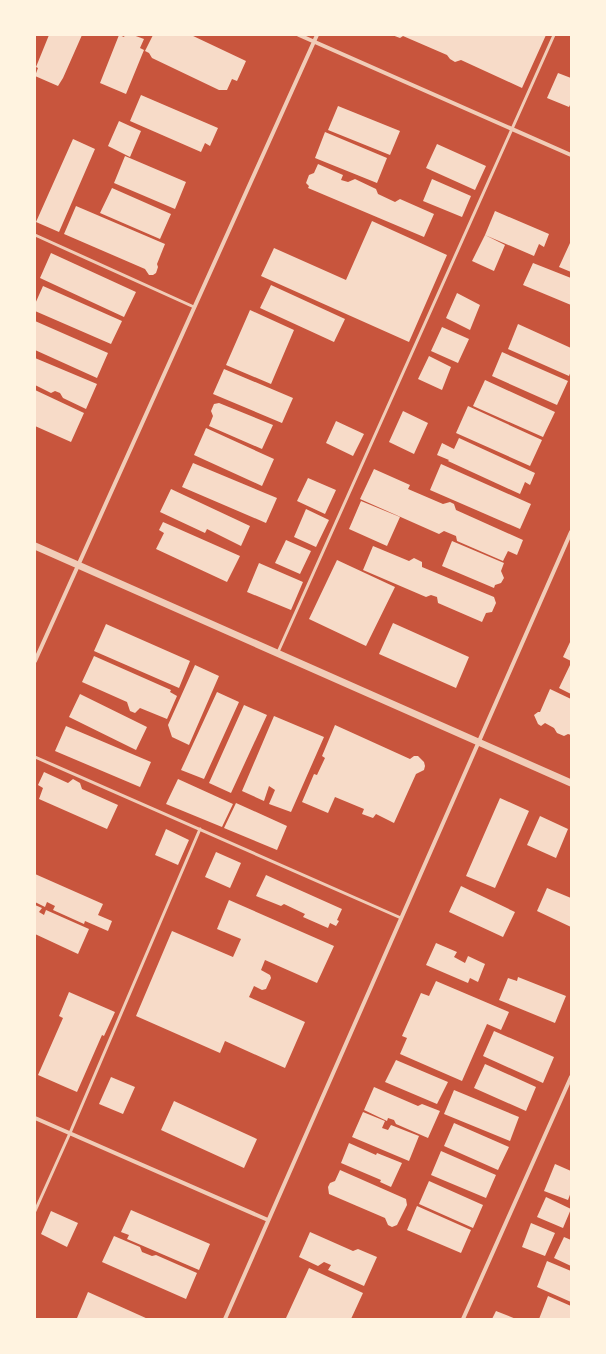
<svg xmlns="http://www.w3.org/2000/svg" width="606" height="1354" viewBox="0 0 606 1354" font-family="Quicksand,sans-serif">
<style>
.building{fill:#f7dbc8}
.lines{fill:none;stroke-linecap:round;stroke-linejoin:round}
.service{stroke:#f1ccb7;stroke-width:3}
.minor{stroke:#f1ccb7;stroke-width:4}
.tertiary{stroke:#f1ccb7;stroke-width:7}
</style>
<rect width="100%" height="100%" fill="#c8553d"/>
<!-- building -->
<path class="building" d="M49 35H82L63 78 58 86 35 76 38 68 36 67Z
M119 35 124 37 125 35H133L144 39 140 48 144 50 126 94 100 83Z
M153 35H191L246 61 237 81 232 79 227 90H219L152 58 149 53 145 51Z
M392 35H546L522 88 461 60 455 62 450 59 447 55 403 36 400 38Z
M558 73 571 78V103L569 107 547 98Z
M141 95 218 128 210 146 205 143 201 152 130 121Z
M338 106 400 131 390 155 328 130Z
M119 121 141 131 130 157 108 146Z
M325 132 387 158 377 183 315 158Z
M73 139 95 149 59 232 36 222Z
M437 144 486 166 475 190 426 168Z
M125 156 186 182 175 209 114 183Z
M318 164 343 175 341 180 348 182 355 179 376 189 378 194 395 202 400 199 434 214 424 237 308 188 309 186 306 183 309 175 314 173Z
M432 179 471 196 462 217 423 201Z
M112 188 171 214 160 239 100 213Z
M76 206 165 244 157 264 158 267 156 273 153 275H149L145 269 64 234Z
M495 211 549 234 544 247 539 244 534 256 485 235Z
M372 221 447 255 409 342 261 276 274 248 346 280Z
M485 235 505 245 494 271 472 261Z
M570 243 571 244V272L559 267Z
M51 253 136 292 124 317 40 278Z
M533 263 571 278V305L523 285Z
M271 285 345 319 334 342 260 308Z
M43 286 122 321 111 344 35 311V304Z
M457 293 480 305 470 330 446 318Z
M250 310 294 330 271 384 226 365Z
M35 321 108 353 97 378 35 350Z
M518 324 571 348V371L569 376 508 349Z
M442 327 469 339 458 363 431 351Z
M502 352 568 381 557 405 492 376Z
M429 356 451 367 442 390 418 379Z
M35 358 97 384 86 409 63 398 60 393 55 391 51 393 35 385Z
M224 369 293 398 282 423 213 394Z
M485 380 555 412 543 437 473 406Z
M35 390 84 413 71 442 35 426Z
M219 403 273 425 262 449 209 426 213 416 211 411 214 404Z
M468 406 542 440 530 466 456 433Z
M403 411 428 423 414 454 389 442Z
M336 421 364 434 353 456 326 443Z
M206 428 274 459 262 486 194 455Z
M459 438 535 473 530 485 525 482 520 494 448 461 449 460 437 455 442 443 454 449Z
M193 463 277 498 266 523 182 487Z
M441 464 531 504 520 529 430 490Z
M374 469 410 485 408 489 443 504 450 502 454 504 456 510 523 540 517 555 508 551 503 561 457 541 456 536 444 531 439 534 360 499Z
M308 478 336 490 325 514 297 501Z
M171 489 250 526 241 546 207 529 205 533 160 512Z
M361 501 400 517 387 546 349 529Z
M306 509 329 520 316 547 294 537Z
M163 522 240 556 227 582 156 549 164 533 159 530Z
M286 540 311 551 300 574 275 563Z
M452 541 504 563 501 571 504 578 501 583 495 585 494 588 442 566Z
M373 546 409 561 414 558 422 562V567L494 597 496 603 492 612 486 613 482 622 438 603 437 597 431 595 426 597 363 570Z
M337 560 395 587 366 646 309 619Z
M259 563 303 582 291 610 247 592Z
M393 623 469 657 456 688 379 654Z
M106 624 190 661 179 688 94 651Z
M571 640V661L563 657Z
M94 656 171 690 170 692 177 696 167 719 140 708 135 713 130 711 127 702 82 682Z
M571 663V694L559 688Z
M195 665 219 676 189 745 172 737 168 725Z
M550 689 571 699V735L568 734 564 736 557 733 554 728 545 723 541 726 538 724 534 715 538 712H540Z
M217 692 239 702 204 779 181 770Z
M80 694 147 727 136 750 69 717Z
M244 705 267 715 231 793 209 783Z
M274 716 324 737 291 812 269 804 275 790 269 786 264 801 242 791Z
M335 725 410 759 414 756H418L424 762 425 766 424 770 416 774 394 823 376 814 373 818 362 814 364 809 335 797 328 813 302 802 314 774 317 775 325 758 322 756Z
M66 726 151 762 140 787 55 751Z
M44 772 68 783 73 779 80 783 82 789 118 805 107 829 39 799 43 788 38 785Z
M178 779 233 804 222 827 166 804Z
M500 798 529 811 495 888 466 876Z
M236 803 287 826 277 850 224 828Z
M540 816 568 829 556 858 527 845Z
M166 829 189 840 178 865 155 855Z
M216 852 241 863 230 888 205 877Z
M35 874 103 904 98 915 112 921 108 931 85 921 84 924 53 910 55 906 47 902 45 907 35 902Z
M266 875 342 909 337 920 339 921 336 926 330 923 328 928 303 917 305 914 284 904 281 906 256 896Z
M461 886 515 912 503 937 449 912Z
M547 888 571 898V927L537 911Z
M229 900 334 946 317 983 265 960 261 970 270 975 271 978 266 989 262 990 254 986 249 997 305 1022 285 1068 225 1041 220 1053 136 1016 172 931 233 957 241 939 217 929Z
M35 905 42 908 39 912 44 915 46 910 89 929 78 954 35 934Z
M436 943 457 952 454 957 465 963 468 956 485 964 478 982 470 978 468 983 426 965Z
M518 977 566 996 555 1023 499 1000 508 978 517 981Z
M436 981 509 1012 501 1030 487 1024 462 1081 400 1054 407 1038 402 1036 421 993 429 996Z
M69 992 115 1012 104 1036 102 1035 77 1092 38 1075 63 1018 59 1016Z
M494 1031 554 1057 543 1083 483 1056Z
M396 1060 448 1082 437 1104 385 1082Z
M485 1064 536 1087 526 1111 474 1088Z
M111 1077 135 1087 123 1114 99 1104Z
M374 1087 418 1106 422 1104 440 1111 428 1138 396 1124 394 1120 388 1118 387 1121 364 1110Z
M454 1090 519 1117 510 1141 444 1114Z
M174 1101 257 1139 244 1168 161 1130Z
M363 1112 385 1121 382 1128 388 1130 391 1125 419 1136 409 1161 352 1137Z
M454 1123 509 1147 498 1170 444 1146Z
M349 1143 376 1155 377 1153 402 1163 391 1187 380 1182 381 1180 341 1163Z
M441 1151 496 1175 486 1198 431 1175Z
M555 1164 571 1171V1192L568 1200 544 1191Z
M340 1170 406 1199 407 1205 397 1225 392 1227 388 1225 385 1218 329 1194 328 1187 330 1183 335 1181Z
M429 1181 483 1205 473 1228 419 1204Z
M546 1197 571 1209 563 1228 537 1217Z
M417 1206 471 1230 461 1253 407 1230Z
M131 1210 210 1244 199 1270 127 1239 129 1235 121 1232Z
M51 1211 78 1223 67 1247 41 1234Z
M531 1223 555 1233 545 1256 522 1247Z
M310 1232 353 1251 358 1249 377 1257 364 1286 328 1270 331 1265 324 1262 318 1266 299 1257Z
M114 1236 140 1247 142 1252 152 1256 156 1255 197 1273 186 1299 102 1262Z
M564 1237 571 1240V1266L554 1258Z
M547 1261 571 1271V1302L537 1287Z
M309 1268 363 1293 351 1319H289L286 1318Z
M88 1292 148 1319H80L77 1318Z
M548 1296 571 1306V1319H539Z
M496 1311 516 1319H492Z"/>
<g class="lines">
<!-- service -->
<path class="service" d="M35 235 194 307
M278 652 554 35
M35 757 401 918
M35 1211 70 1133 200 829"/>
<!-- minor -->
<path class="minor" d="M299 35 571 155
M35 661 317 35
M35 1118 268 1220
M225 1319 571 532
M463 1319 571 1077"/>
<!-- tertiary -->
<path class="tertiary" d="M35 546 571 783"/>
</g>
<!-- border -->
<rect width="606" height="1354" fill="none" stroke="#fff3e0" stroke-width="72"/>
</svg>
